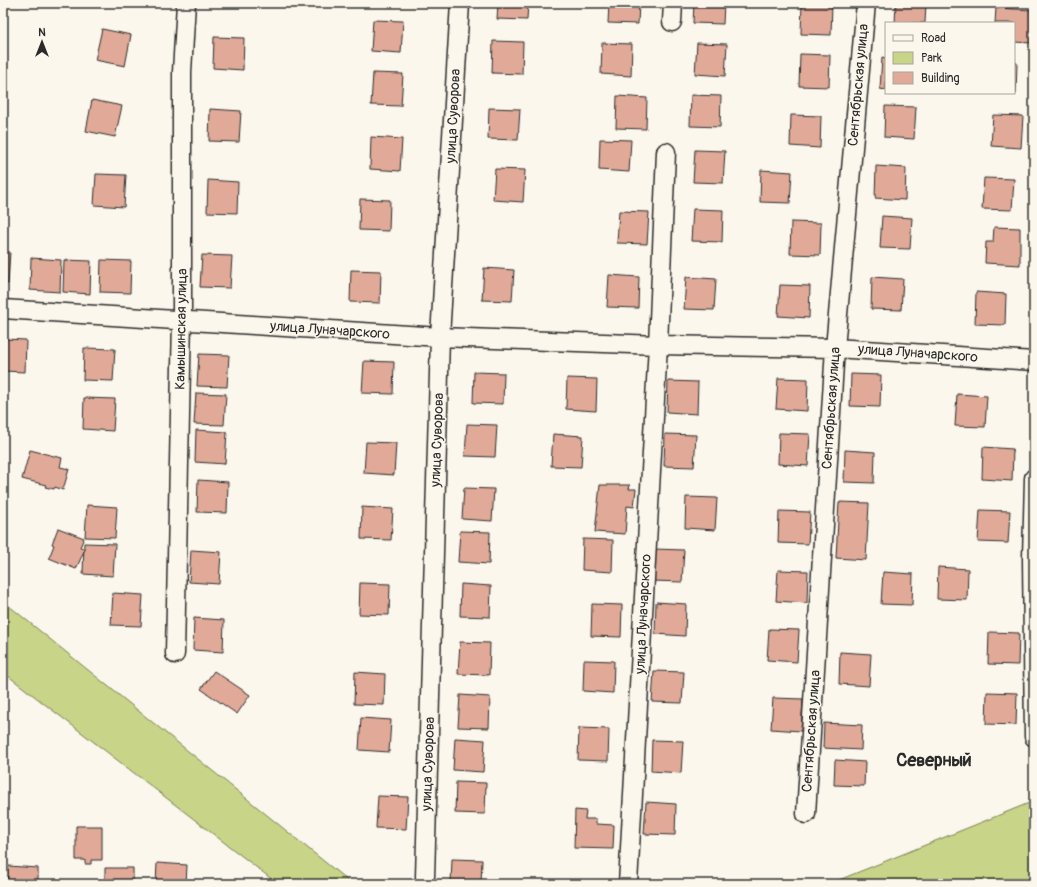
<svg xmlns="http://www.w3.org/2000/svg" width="1037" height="887" viewBox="0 0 1037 887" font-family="Pangolin,sans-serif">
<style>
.green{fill:#c8d487;stroke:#7a8059}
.building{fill:#e1aa98;stroke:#2b2b2b}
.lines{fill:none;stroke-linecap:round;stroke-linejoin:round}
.street-casing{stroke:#2b2b2b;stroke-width:21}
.street{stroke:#fbf7ec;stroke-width:18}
.labels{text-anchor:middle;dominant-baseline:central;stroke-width:3;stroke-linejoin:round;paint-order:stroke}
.street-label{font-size:14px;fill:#2b2b2b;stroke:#fbf7ec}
.district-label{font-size:18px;font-weight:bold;fill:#2b2b2b;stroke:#fbf7ec}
</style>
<rect width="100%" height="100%" fill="#fbf7ec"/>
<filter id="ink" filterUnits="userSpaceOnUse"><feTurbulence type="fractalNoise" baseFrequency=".025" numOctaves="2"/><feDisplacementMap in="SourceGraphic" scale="8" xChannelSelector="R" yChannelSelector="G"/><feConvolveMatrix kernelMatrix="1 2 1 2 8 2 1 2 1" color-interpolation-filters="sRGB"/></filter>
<g filter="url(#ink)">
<!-- green -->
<path class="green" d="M3 601 352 884H278L3 672Z
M1034 801V884H829Z"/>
<!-- building -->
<path class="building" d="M91 3H121V5Z
M222 3H252V6L222 4Z
M498 3H528L527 20 497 19Z
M609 3H639L638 24 608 23Z
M694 3H724L723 24 693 23Z
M802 3 832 4 831 35 801 34Z
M896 3H926L925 23H895Z
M996 8 1033 10 1032 43 1014 42V23H995Z
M373 20 403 21 401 53 371 51Z
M102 29 131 35 125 66 95 60Z
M214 37 244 38 243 70 213 68Z
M493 41 523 42 522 74 492 73Z
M602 43 632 44 631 76 601 74Z
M697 43 727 44 725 76 695 74Z
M800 54 830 55 829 87 799 86Z
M882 57 886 58V90L880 89Z
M1014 62 1017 63 1016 94 988 93H1014Z
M373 73 403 74 401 106 371 105Z
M691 95 721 96 720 127 690 126Z
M617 96 647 98 646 129 616 128Z
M92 100 122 106 115 137 86 131Z
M885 106 916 107 914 139 884 137Z
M489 108 520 109 518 140 488 139Z
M210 109 241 111 239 142 209 141Z
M791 115 821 116 820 148 790 146Z
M993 115 1023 116 1021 148 991 146Z
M371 137 402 139 400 171 370 169Z
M600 139 631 140 629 172 599 170Z
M695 150 725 151 723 183 693 182Z
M876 166 906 168 905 200 875 198Z
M495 169 525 170 523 202 493 200Z
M761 170 792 172 790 203 760 202Z
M96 174 126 175 124 207 94 205Z
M984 178 1014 179 1012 210 982 209Z
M208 180 238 182 237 213 207 212Z
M360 199 390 200 389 231 359 230Z
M693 209 723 210 722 242 691 241Z
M619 211 649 212 647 244 617 243Z
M882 216 912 218 910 249 880 248Z
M791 222 821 223 820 255 790 254Z
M994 227 1020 228V265L985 263 986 242H993Z
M3 252H10L8 284 3 283Z
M202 255 232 256 230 288 200 287Z
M31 258 61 260 60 292 30 290Z
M64 260 91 261 90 294 63 292Z
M101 260 131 261 130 293 100 292Z
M484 268 514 270 512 301 482 300Z
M351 270 381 271 380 303 350 302Z
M609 275 639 277 638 308 607 307Z
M686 277 716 279 714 310 684 309Z
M872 277 903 279 901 310 871 309Z
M780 285 810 286 809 318 778 316Z
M976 292 1006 294 1005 325 975 324Z
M3 339 26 340 25 372 3 371Z
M84 348 115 349 113 381 83 380Z
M199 354 229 355 227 387 197 386Z
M364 361 394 362 393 394 362 393Z
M474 372 504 373 503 404 473 403Z
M851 374 881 375 880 407 850 406Z
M567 378 597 379 596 411 566 409Z
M778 378 808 379 807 411 776 409Z
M668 381 698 382 697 414 667 412Z
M196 393 226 394 224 425 194 424Z
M957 394 987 396 985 427 955 426Z
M84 398 115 399 113 431 83 429Z
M467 424 497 425 495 457 465 456Z
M196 430 227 432 225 464 195 462Z
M779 433 810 434 808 466 778 464Z
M553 434 583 436 581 467 551 466Z
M665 434 696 435 694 467 664 466Z
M366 442 396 443 394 475 364 473Z
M983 447 1013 449 1012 481 982 479Z
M30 450 62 458 60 467 69 469 63 490 55 487 54 489 45 487 46 485 22 479Z
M845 450 875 452 874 483 844 482Z
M198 480 228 482 227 513 197 512Z
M600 485H630L629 489H636L634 507 627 506 625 534 595 532Z
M464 488 494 489 492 521 462 519Z
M686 497 717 498 715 530 685 528Z
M839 502 869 503 866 560 836 558Z
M87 505 117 507 115 538 85 537Z
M362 507 393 509 391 540 361 539Z
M980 510 1010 511 1008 543 978 542Z
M779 511 810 512 808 544 778 543Z
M58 528 84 538 80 547 85 549 76 569 49 558 54 545 52 544Z
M460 531 490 532 489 564 458 562Z
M583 539 613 540 612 572 582 570Z
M84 543 115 544 113 576 83 574Z
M654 549 684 550 682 582 652 581Z
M191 550 221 552 219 584 189 582Z
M938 567 968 569 967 600 937 599Z
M778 570 808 571 807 603 776 601Z
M883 572 913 574 912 605 881 604Z
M360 583 390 584 389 615 359 614Z
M461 584 491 586 490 617 460 616Z
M113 593 143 595 141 626 111 625Z
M656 602 686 604 685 636 655 634Z
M592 604 622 605 621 637 591 636Z
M194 618 224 620 223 652 193 650Z
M769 629 799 630 797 662 767 660Z
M989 632 1019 633 1018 665 988 664Z
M460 642 490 643 489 675 458 674Z
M840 652 871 654 869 686 839 684Z
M584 660 614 661 613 693 583 691Z
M214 671 250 695 237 714 201 689Z
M654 671 684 672 682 703 652 702Z
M355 672 385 674 384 705 354 704Z
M987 692 1017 693 1016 725 986 724Z
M460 695 490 697 489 728 458 727Z
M773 698 803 699 801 731 771 729Z
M361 718 391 720 389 752 359 750Z
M824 723 862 725 861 750 823 748Z
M579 728 609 729 608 761 578 760Z
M455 738 485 740 483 772 453 770Z
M652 740 683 741 681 773 651 771Z
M835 760 865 762 864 786 834 785Z
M456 782 486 783 485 814 455 813Z
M378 796 408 797 406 829 376 828Z
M646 802 676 804 675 835 644 834Z
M575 810 586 811 585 819H596V824L614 825 613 849 574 848Z
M76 826H102V860H91V864H85V860H76Z
M452 859 482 860 481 884H451Z
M157 863 187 865 186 884H156Z
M8 866 38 868V884H7Z
M105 868H133V884H105Z"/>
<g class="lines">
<!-- street casing -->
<g class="street-casing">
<path id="street" d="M672 22 673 3
M3 309 440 337 658 345 835 348 1034 361
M1034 478 1032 558 1034 737
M175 654 182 319V72L186 3
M806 814 835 348 866 3
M425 877 440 337 460 3
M628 884 658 345 666 152"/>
</g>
<!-- street -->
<use href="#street" class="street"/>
</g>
</g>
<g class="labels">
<!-- street labels -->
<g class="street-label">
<text transform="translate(858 85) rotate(-85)">Сентябрьская улица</text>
<text transform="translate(453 116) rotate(-87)">улица Суворова</text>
<text transform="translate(181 329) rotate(-89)">Камышинская улица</text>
<text transform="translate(330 330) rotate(4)">улица Луначарского</text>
<text transform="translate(918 353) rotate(4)">улица Луначарского</text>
<text transform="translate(831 408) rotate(-86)">Сентябрьская улица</text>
<text transform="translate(437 440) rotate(-88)">улица Суворова</text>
<text transform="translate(643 614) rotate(-87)">улица Луначарского</text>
<text transform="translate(811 731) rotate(-86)">Сентябрьская улица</text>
<text transform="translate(428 764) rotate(-88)">улица Суворова</text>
</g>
<!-- district labels -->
<g class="district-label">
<text x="934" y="760">Северный</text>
</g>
</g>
<!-- margin -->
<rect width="1037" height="887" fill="none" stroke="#fbf7ec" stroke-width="16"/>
<rect x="8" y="8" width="1021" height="871" fill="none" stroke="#2b2b2b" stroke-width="1.5" filter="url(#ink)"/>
<!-- legend -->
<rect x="885" y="22" width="130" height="72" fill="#fbf7ec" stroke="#a8a59f"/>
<rect x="893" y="35" width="20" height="6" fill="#fbf7ec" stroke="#a8a59f"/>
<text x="921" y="42" font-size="12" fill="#2b2b2b">Road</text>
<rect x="893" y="52" width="20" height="12" fill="#c8d487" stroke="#a8a59f"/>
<text x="921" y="62" font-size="12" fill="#2b2b2b">Park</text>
<rect x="893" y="72" width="20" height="12" fill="#e1aa98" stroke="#a8a59f"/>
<text x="921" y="82" font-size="12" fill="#2b2b2b">Building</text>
<!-- north arrow -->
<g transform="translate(42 42)" stroke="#fbf7ec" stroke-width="3" paint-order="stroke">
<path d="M0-3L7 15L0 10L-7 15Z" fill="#2b2b2b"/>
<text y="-6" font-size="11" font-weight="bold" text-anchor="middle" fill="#2b2b2b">N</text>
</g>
</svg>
